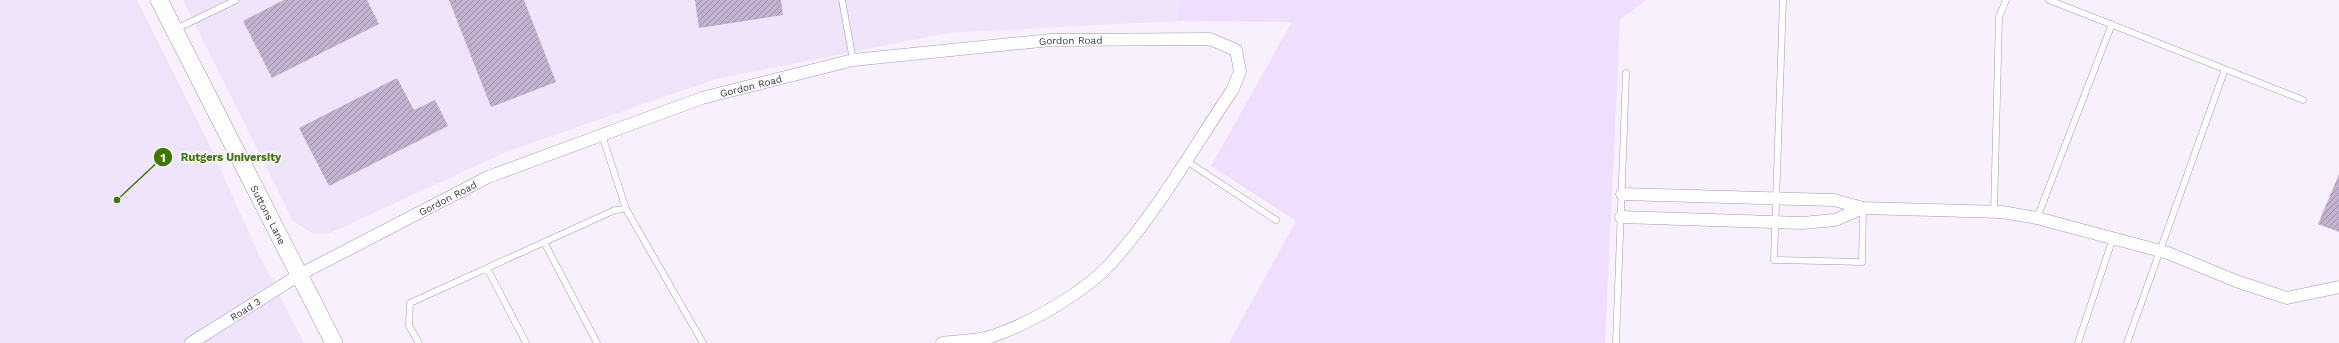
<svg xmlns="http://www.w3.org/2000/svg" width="2339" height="343" viewBox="0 0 2339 343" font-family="'Work Sans',sans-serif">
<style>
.built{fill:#f0e4fb}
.green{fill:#f0deff}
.building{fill:url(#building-hatch)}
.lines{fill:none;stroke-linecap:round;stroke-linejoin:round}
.lane-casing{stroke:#a595b2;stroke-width:7}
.street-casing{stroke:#a595b2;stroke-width:13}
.secondary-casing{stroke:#a595b2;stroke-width:18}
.lane{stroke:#fff;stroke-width:6}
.street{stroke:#fff;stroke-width:12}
.secondary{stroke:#fff;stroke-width:17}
.labels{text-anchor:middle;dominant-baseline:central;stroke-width:4;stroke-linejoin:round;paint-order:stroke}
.street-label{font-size:10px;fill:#38313d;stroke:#f8f1fd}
.leader{fill:none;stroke:#3f7605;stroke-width:1.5}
.callout-dot{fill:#3f7605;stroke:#f8f1fd;stroke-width:1.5}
.mark-label{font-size:12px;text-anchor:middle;font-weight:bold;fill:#fff}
.callout-label{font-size:11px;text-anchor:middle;font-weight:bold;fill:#3f7605;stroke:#f8f1fd;stroke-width:4;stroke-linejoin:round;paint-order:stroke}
</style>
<defs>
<pattern id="building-hatch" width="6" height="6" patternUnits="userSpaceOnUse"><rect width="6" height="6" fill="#c2b2cf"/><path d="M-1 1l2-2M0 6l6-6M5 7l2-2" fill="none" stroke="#9f91a9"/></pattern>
</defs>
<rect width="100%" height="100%" fill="#f8f1fd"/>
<!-- built -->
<path class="built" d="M0 0H137L210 146 259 255 304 343H0Z
M183 0H1180L1177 21 948 33 716 79 506 152 328 234 312 233 293 221Z"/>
<!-- green -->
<path class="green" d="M1180 0H1646L1620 20 1605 343H1229L1296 221 1211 166 1292 22 1177 21Z"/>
<!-- building -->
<path class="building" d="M284 0H367L379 24 272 78 243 21Z
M449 0H524L556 82 491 107Z
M695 0H781L783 15 699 28Z
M397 78 414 110 435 100 448 126 329 186 299 128Z
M2339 174V232L2318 224Z"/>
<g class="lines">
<!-- lane casing -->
<g class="lane-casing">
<path id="lane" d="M842 0 853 60
M1783 0 1774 260 1862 262 1863 208
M2049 0 2303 100
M176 29 236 0
M602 135 626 209
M1185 160 1276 220
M1994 212 1999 17 2006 0
M2037 218 2112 24
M544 242 597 343
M487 268 526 343
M419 343 409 326 410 303 615 210 626 209 703 343
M1616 343 1626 73
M2078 343 2113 238
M2127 343 2225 69"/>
</g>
<!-- street casing -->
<g class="street-casing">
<g id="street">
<path d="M1622 194 1834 200 1863 208 2002 212 2037 218 2168 253 2236 281 2287 298 2339 287"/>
<path d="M1621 217 1802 223 1835 220 1863 208"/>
<path id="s1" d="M191 343 299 275 488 177 702 98 853 60 1051 40 1210 39 1236 50 1240 71 1233 89C1194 147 1158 211 1111 263 1085 292 1031 323 993 336 978 341 959 341 942 343"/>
</g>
</g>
<!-- secondary casing -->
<g class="secondary-casing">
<g id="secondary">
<path id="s2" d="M159 0 334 343"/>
</g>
</g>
<!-- lane -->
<use href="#lane" class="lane"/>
<!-- street -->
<use href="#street" class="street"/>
<!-- secondary -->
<use href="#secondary" class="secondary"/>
</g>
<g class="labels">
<!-- street labels -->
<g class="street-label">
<text stroke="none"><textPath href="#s1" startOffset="943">Gordon Road</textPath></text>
<text stroke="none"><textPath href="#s1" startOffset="619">Gordon Road</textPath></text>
<text stroke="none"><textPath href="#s1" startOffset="295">Gordon Road</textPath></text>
<text stroke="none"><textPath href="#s2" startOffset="241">Suttons Lane</textPath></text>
<text stroke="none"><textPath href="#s1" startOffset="64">Road 3</textPath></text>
</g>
</g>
<!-- callouts -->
<path class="leader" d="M117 200L163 157"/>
<g class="callout-dot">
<circle cx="117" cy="200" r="4"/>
<circle cx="163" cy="157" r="10"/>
</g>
<g class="mark-label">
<text x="163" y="162">1</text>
</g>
<g class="callout-label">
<text x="231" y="161">Rutgers University</text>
</g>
</svg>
